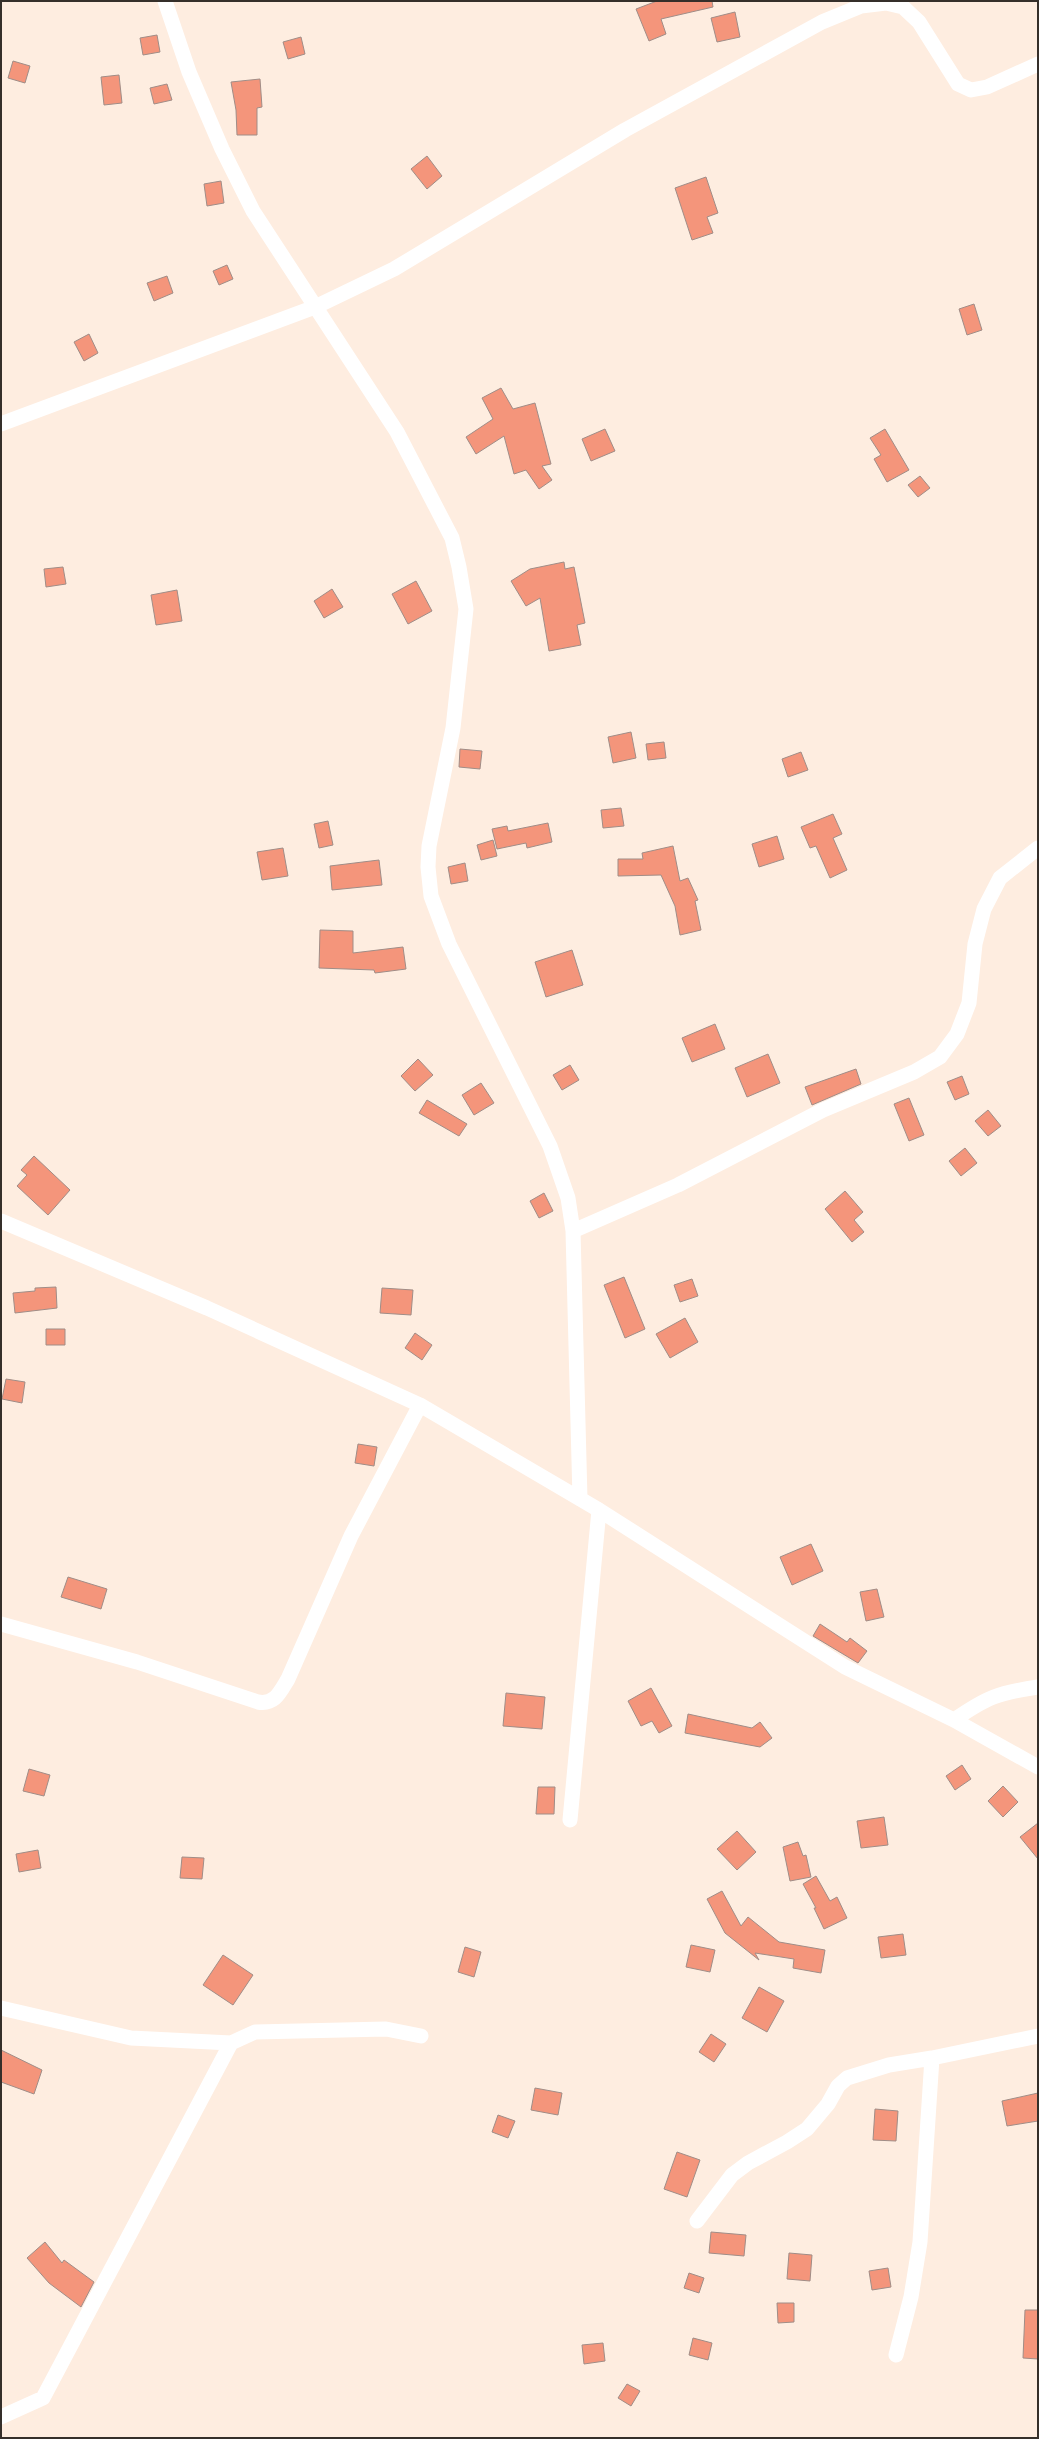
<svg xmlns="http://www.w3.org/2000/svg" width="1039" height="2439" viewBox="0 0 1039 2439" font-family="'Golos Text',sans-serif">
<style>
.building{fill:#f4957b;stroke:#a08d87}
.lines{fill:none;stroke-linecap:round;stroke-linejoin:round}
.minor{stroke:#fff;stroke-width:15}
</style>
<rect width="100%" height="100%" fill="#feede0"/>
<!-- building -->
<path class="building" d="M657 1H712L713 7 661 19 666 34 649 41 636 9Z
M735 12 740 37 717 42 711 18Z
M157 35 160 52 143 55 140 38Z
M301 37 305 54 288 59 283 42Z
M13 61 30 66 25 83 8 78Z
M119 75 122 103 104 105 101 77Z
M260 79 262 107 257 108V135H237L236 110 231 82Z
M167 84 172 100 154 104 150 88Z
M427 156 442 176 427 189 411 169Z
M706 177 718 213 707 217 713 233 692 240 675 188Z
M221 181 224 203 207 206 204 184Z
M227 265 233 279 219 285 213 271Z
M167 276 173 293 154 301 147 283Z
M974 304 982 330 967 335 959 309Z
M89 334 98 353 84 361 74 342Z
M501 388 513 409 535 403 551 464 542 466 552 480 539 489 526 470 514 474 504 436 476 454 466 437 493 419 482 398Z
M605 429 615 451 591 461 582 439Z
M885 429 909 470 887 482 874 459 881 455 870 438Z
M920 476 930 488 918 497 908 485Z
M564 562 565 569 574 567 585 623 577 625 581 645 549 651 540 598 526 606 511 581 530 569Z
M63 567 66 584 46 587 44 569Z
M416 581 432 611 408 624 392 594Z
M332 589 343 607 324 618 314 601Z
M177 590 182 621 156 625 151 595Z
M631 732 636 758 613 763 608 737Z
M664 742 666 758 648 760 646 744Z
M460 749 482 751 480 769 459 767Z
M801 752 808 770 788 777 782 759Z
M621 808 624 826 603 828 601 810Z
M833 814 842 834 833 838 847 870 830 878 816 846 810 848 801 827Z
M328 821 333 845 319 848 314 824Z
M548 823 552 842 527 848 526 843 497 849 492 829 507 826 508 831Z
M777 836 784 859 759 867 752 844Z
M493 840 497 856 481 860 477 845Z
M673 846 680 881 688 878 698 900 695 901 701 930 680 935 675 906 661 875 618 876V859H643L642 853Z
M283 848 288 876 262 880 257 852Z
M379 860 382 885 332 890 330 866Z
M465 863 468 881 451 884 448 867Z
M320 930 353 931V953L403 947 406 969 375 973 374 970 319 968Z
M572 950 583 985 546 997 535 962Z
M715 1024 725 1049 692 1062 682 1038Z
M768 1054 780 1083 747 1097 735 1068Z
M418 1059 433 1075 415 1091 401 1076Z
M570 1065 579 1080 562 1090 553 1075Z
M856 1069 861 1084 812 1105 805 1087Z
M962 1076 969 1094 955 1100 947 1082Z
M481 1083 494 1103 474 1115 462 1095Z
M909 1098 924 1135 909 1141 894 1104Z
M427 1100 467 1124 459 1136 419 1113Z
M988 1110 1001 1126 988 1136 975 1121Z
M965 1148 977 1163 961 1176 949 1161Z
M34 1156 70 1190 48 1215 17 1186 27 1175 21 1170Z
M845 1191 863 1212 854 1220 864 1232 852 1242 825 1209Z
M544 1193 553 1211 539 1218 530 1201Z
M624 1277 645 1329 625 1338 604 1285Z
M692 1279 698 1296 680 1302 674 1285Z
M56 1287 57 1308 15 1313 13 1293 35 1291V1288Z
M382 1288 413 1290 411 1315 380 1313Z
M685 1318 698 1342 670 1358 656 1334Z
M46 1329H65V1345H46Z
M415 1333 432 1345 422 1360 405 1348Z
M6 1379 25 1382 22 1403 2 1399Z
M358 1444 377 1447 374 1466 355 1463Z
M811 1544 823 1571 792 1585 780 1557Z
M68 1577 107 1589 101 1609 61 1597Z
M877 1589 884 1617 866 1621 860 1592Z
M820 1624 847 1642 850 1638 867 1651 858 1663 813 1636Z
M651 1688 672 1726 659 1733 652 1721 641 1726 628 1701Z
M506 1693 545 1697 542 1729 503 1726Z
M688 1714 752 1728 760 1722 772 1738 760 1747 685 1733Z
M962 1765 971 1779 955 1790 946 1776Z
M29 1769 50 1775 44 1796 23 1791Z
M1003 1786 1018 1802 1003 1817 988 1801Z
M538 1787H555L554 1814H536Z
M884 1817 888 1845 861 1848 857 1821Z
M1038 1823V1859L1020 1837Z
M737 1831 756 1852 737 1870 717 1849Z
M798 1842 803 1856 806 1855 811 1877 790 1881 783 1847Z
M38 1850 41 1868 19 1872 16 1854Z
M182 1857 204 1858 202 1879 180 1878Z
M816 1876 830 1901 837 1897 847 1918 824 1929 814 1908H816L803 1884Z
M722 1891 741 1926 748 1917 779 1942 825 1950 821 1973 793 1968 794 1959 755 1953 759 1960 725 1933 707 1899Z
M903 1934 906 1955 881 1958 878 1937Z
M691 1945 715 1950 710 1972 686 1967Z
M465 1947 481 1952 474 1977 458 1972Z
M223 1955 253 1975 233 2005 203 1985Z
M759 1987 784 2001 767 2032 742 2018Z
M711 2034 726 2044 714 2062 699 2052Z
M1 2050 42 2070 34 2094 1 2082Z
M535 2088 562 2093 558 2115 531 2110Z
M1038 2093V2121L1007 2126 1002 2101Z
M875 2109 898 2111 896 2141 873 2140Z
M498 2115 515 2121 508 2138 492 2132Z
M677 2152 700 2160 687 2197 664 2189Z
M711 2232 746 2235 744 2256 709 2253Z
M45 2242 62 2263 64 2260 94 2282 81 2307 49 2283 27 2258Z
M789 2253 812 2255 810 2281 787 2279Z
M888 2268 891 2287 872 2290 869 2271Z
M689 2273 704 2278 699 2293 684 2288Z
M777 2303H794V2322L778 2323Z
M1025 2310H1038V2359L1023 2358Z
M693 2338 712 2343 708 2360 689 2355Z
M603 2343 605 2361 584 2364 582 2345Z
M627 2384 640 2391 631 2406 618 2398Z"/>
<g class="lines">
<!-- minor -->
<path class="minor" d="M165 1 189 72 222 149 253 211 397 432 452 538 459 567 466 609 453 728 429 846 428 867 431 896 449 944 550 1146 568 1198 573 1231 580 1499
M1 424 315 307 394 269 625 130 822 22 861 6 886 3 903 7 919 22 958 84 971 90 987 87 1038 64
M1 1221 207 1308 420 1405 599 1510 845 1667 954 1720 1038 1767
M573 1231 678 1185 823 1110 914 1072 940 1057 957 1034 969 1003 975 944 984 909 1000 878 1038 848
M1 1624 137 1662 258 1702C275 1705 280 1692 288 1679L351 1536 420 1405
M954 1720C987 1697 998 1693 1038 1687
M570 1820 599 1510
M1 2008 131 2038 231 2043 255 2032 386 2029 421 2036
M697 2221 732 2175 748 2163 787 2142 807 2129 828 2104 838 2086 847 2078 889 2065 932 2058 1038 2036
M896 2355 911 2297 920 2242 932 2058
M1 2417 43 2398 231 2043"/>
</g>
<!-- border -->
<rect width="1039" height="2439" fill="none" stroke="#352f2a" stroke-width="4"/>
</svg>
